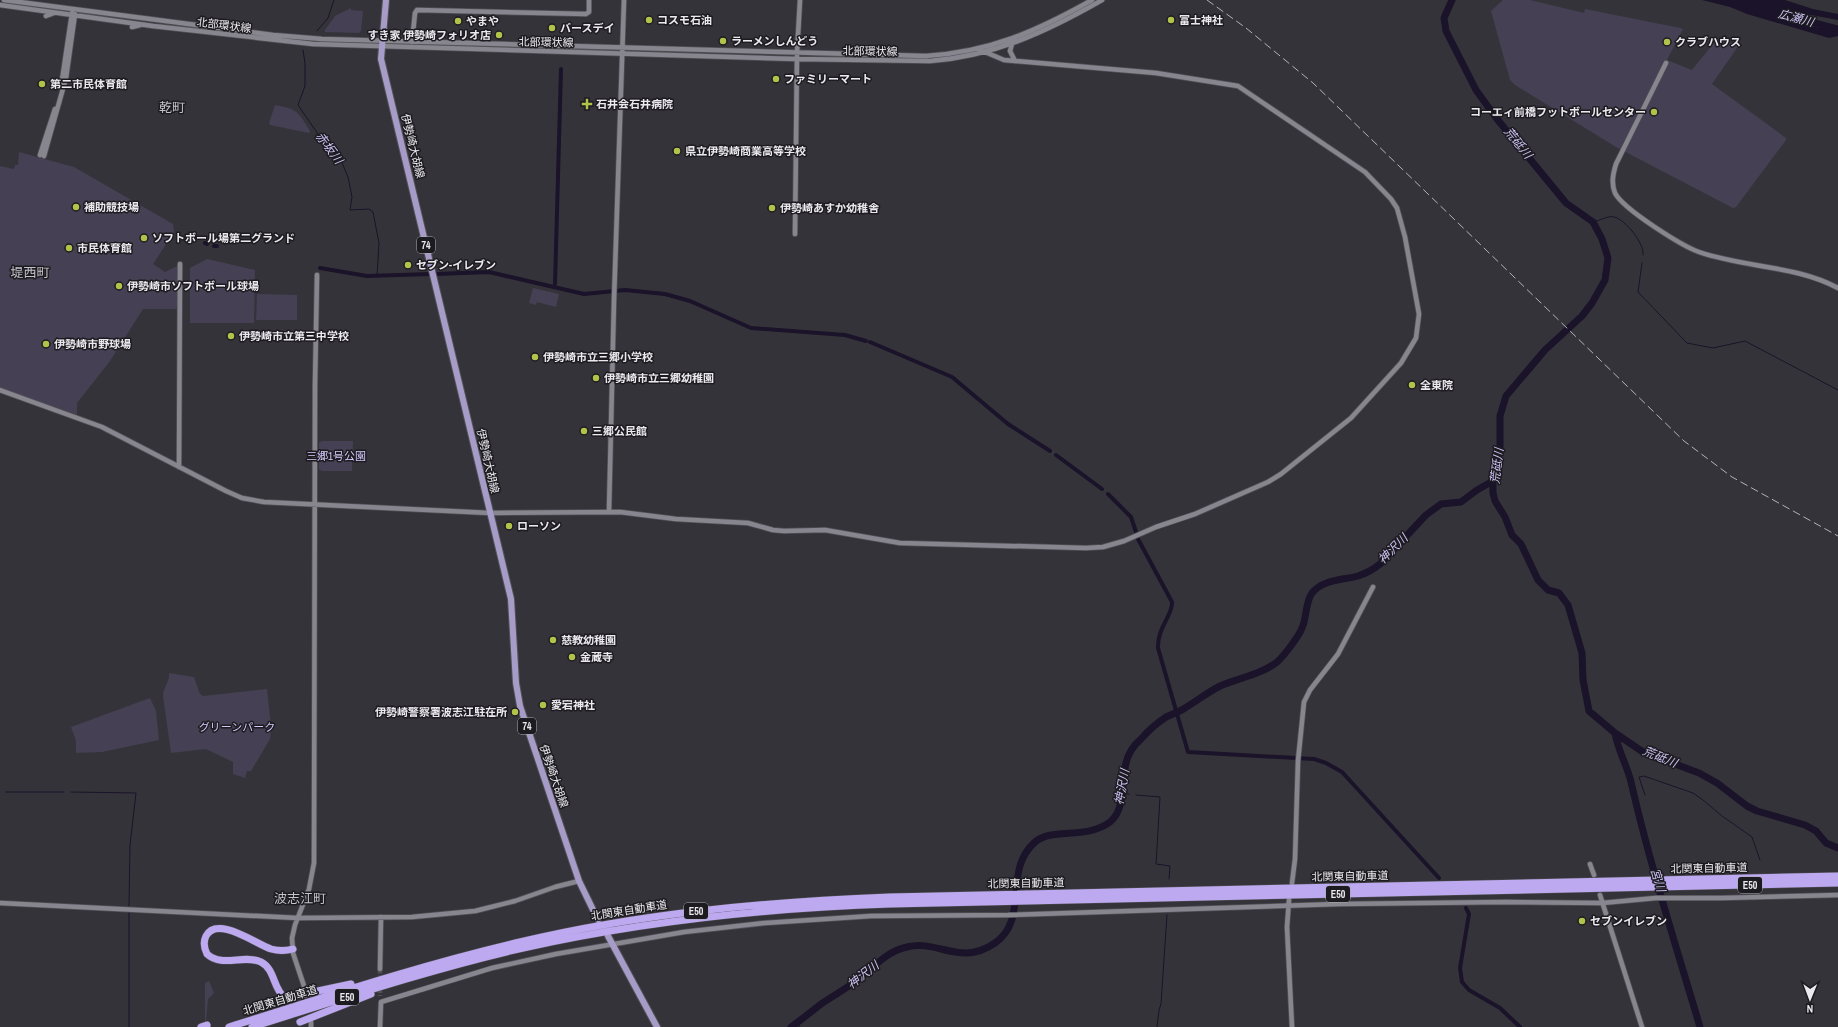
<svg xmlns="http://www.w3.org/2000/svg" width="1838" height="1027" viewBox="0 0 1838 1027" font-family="'Archivo Narrow','Noto Sans JP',sans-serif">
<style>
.green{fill:#454053}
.water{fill:#1a1329}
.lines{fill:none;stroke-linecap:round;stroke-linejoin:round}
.stream{stroke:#1a1329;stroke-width:1}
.canal{stroke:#1a1329;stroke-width:4}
.river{stroke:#1a1329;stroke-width:7}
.minor-tunnel{stroke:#504e55;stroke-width:4.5;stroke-dasharray:4.5 2;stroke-linecap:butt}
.minor-casing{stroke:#525156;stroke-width:6}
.major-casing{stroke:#525156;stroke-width:8}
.highway-casing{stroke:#525156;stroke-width:8}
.minor{stroke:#87858e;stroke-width:4.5}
.major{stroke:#a79bc8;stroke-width:6}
.highway{stroke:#bca9ef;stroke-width:7}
.rail{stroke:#b4b2b8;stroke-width:1;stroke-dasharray:8 4;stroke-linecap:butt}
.poi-dot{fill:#b2c34c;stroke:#1c1b1f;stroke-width:1.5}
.labels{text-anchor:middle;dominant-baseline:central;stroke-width:3;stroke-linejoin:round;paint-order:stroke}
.shield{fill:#1c1b1f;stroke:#adabb0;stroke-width:1}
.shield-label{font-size:10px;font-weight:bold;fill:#ebe9ee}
.poi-label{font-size:11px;font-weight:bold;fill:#ebe9ee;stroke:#1c1b1f;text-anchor:start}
.street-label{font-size:11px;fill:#ebe9ee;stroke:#1c1b1f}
.park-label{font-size:11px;fill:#d5c8fc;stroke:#1c1b1f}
.water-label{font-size:12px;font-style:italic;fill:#cdc0f3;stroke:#1c1b1f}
.quarter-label{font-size:13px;fill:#c4c2cb;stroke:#1c1b1f}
</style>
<rect width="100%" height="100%" fill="#35333a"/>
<!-- green -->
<path class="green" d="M1503 0H1530L1584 13 1585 9 1680 28 1683 29 1667 60 1692 70 1717 39 1739 45 1712 84 1786 138V140L1736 207 1733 208 1616 147 1515 85 1510 80 1491 11Z
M351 8V10L363 11 361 31 359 33 325 32V30L335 16Z
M275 105C297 109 298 111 310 131L309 133 270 125 269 123Z
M19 152 74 167 173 224 174 232 153 264 165 272 177 266V307L176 309H143L110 361 77 403V415L0 388V166L14 169 15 165H18Z
M207 259 255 270 254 323H190V268Z
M533 288 559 294 556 307 537 302 536 305 529 303Z
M257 294 297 295V320H256Z
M322 441H353L352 471H322L319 469V443Z
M169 673 194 677 200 694 203 696 267 689 271 726 270 739 251 771H247L245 778 233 774V762L206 749 171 753 163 696C163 687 170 682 169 673Z
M150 698 156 711 159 740 102 752 76 753V741L71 727Z
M209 981 214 993 208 999 206 1021 205 1022V983Z"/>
<!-- water -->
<path class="water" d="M1702 0H1785L1813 9 1838 14V20L1811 15 1795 14 1792 17C1807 27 1820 30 1838 27V36L1829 38 1747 14 1730 7Z"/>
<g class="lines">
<!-- stream -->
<path class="stream" d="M317 31 328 18 334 0
M303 50 305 63V86L298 105 327 147 340 158 348 177 352 197 350 210 369 209 373 212 379 243 377 276
M1593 222C1599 221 1609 215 1614 217 1625 219 1645 244 1643 255
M1642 263 1638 292 1687 343 1713 348 1745 341 1838 390
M1630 780 1632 779
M6 792H64
M71 792 136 793 130 845 129 906
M1121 794H1129
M1136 795 1160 797 1156 864 1170 866 1169 879
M1645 795 1639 777 1644 776 1693 793 1703 800 1722 816 1752 837 1760 860
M799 1022V1027
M129 1027V912
M1157 1027 1159 1010 1161 1004 1167 915"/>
<!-- canal -->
<path class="canal" d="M205 243 207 244
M214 246H217
M320 268 367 276 431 274
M436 274 489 272 584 294 625 290 665 294 690 301 751 328 845 335 866 341
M555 284 561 69
M870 342 952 377 1008 424 1050 451
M1056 455 1102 489
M1108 494 1131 517 1136 532
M1138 539 1172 602C1173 615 1157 628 1158 648L1188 752 1314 759 1326 763 1342 772 1439 878
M1466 908 1469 914 1460 968 1462 982 1469 990 1500 1008 1520 1027"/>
<!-- river -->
<path class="river" d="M1452 0 1444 18 1446 31 1476 90 1497 119 1566 203 1593 222 1602 239 1608 258 1605 280 1592 303 1582 316 1545 350 1506 396 1500 416V447L1493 481V493L1495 501 1505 517 1512 535 1521 544 1538 580 1548 590 1559 593 1568 605 1582 653 1583 680 1589 711 1615 733 1643 752 1699 773 1717 783 1747 806 1757 811 1805 825 1816 831 1826 843 1838 848
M1784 15 1838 29
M1615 733C1618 751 1627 765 1631 782 1650 865 1676 946 1700 1027
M791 1027C801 1020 811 1012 821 1004 833 996 847 988 859 979 874 967 887 951 907 947 938 939 960 967 995 943 1030 919 1002 871 1035 842 1052 827 1086 840 1110 822 1126 809 1121 782 1126 763 1128 754 1134 745 1141 739 1148 731 1157 723 1166 717 1172 714 1179 712 1185 708 1197 701 1208 692 1220 686 1239 678 1262 674 1277 662 1284 656 1299 636 1302 628 1307 617 1305 603 1312 593 1323 579 1344 580 1358 576 1367 573 1374 569 1380 564L1426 515 1441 504 1461 502 1477 490 1493 481"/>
<!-- minor-tunnel -->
<path class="minor-tunnel" d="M380 969V996"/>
<!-- minor casing -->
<g class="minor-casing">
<path id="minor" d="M4 0 273 35 322 39 926 56C990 52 1037 31 1092 0
M0 5 153 26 313 44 797 59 930 61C994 56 1046 32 1102 0
M46 16 54 13
M132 27 140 25
M412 42 415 13 417 10 586 14 589 12V0
M1012 44 1010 51 1015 61
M1666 63 1616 164C1613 174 1611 183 1615 193 1623 209 1682 246 1699 252 1745 268 1795 265 1838 288
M61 87 72 13
M40 155 55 109
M44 156 66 78 75 14
M795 234 797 53 800 0
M0 390 102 427 226 491 242 498 264 502 490 513 620 512 676 519 748 523 773 530 784 531 825 530 900 543 1086 548 1103 547 1124 541 1156 527 1195 514 1268 482 1281 474 1351 418 1401 363 1416 338 1419 314 1405 237 1397 208 1391 199 1365 172 1238 86 1156 73 1004 60 978 49
M179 467 180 264
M609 512 614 300 624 0
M1590 864 1594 875
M1292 883 1295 859 1298 761 1304 702 1310 690 1338 654 1373 587
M1600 895 1642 1027
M1289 900 1287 927 1292 1027
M0 903 298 918 412 917 475 911 515 901 555 887 579 881
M380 969 381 917
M305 989 293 953 292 938 295 925 309 889 314 863 315 385 317 275
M311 1022V1027
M380 1027 381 1002 492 968 556 954 684 932 765 923 871 916 1008 915 1339 904 1506 902 1602 903 1656 898H1722L1838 895"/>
</g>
<!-- major casing -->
<g class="major-casing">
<path id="major" d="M386 0 381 59 511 599 516 683 520 706 579 881 598 920
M608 936 657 1027"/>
</g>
<!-- highway casing -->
<g class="highway-casing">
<path id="highway" d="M293 949C286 951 278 951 271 949 256 944 217 915 206 936 203 942 204 948 207 954 222 968 244 954 261 962 275 969 273 989 285 998L351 984
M300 1022 371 994
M201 1027 207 1025
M229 1027C325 997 421 965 520 942 642 913 765 902 890 897L1838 876
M252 1027C341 999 431 969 523 948 644 921 766 908 890 904L1838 883"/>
</g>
<!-- minor -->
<use href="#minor" class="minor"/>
<!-- major -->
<use href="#major" class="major"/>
<!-- highway -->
<use href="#highway" class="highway"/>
<!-- rail -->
<path class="rail" d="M1207 0 1246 28 1313 83 1684 441 1732 477 1838 536"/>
</g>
<!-- markers -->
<g class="poi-dot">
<circle cx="649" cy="20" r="4"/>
<circle cx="1171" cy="20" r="4"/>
<circle cx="458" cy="21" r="4"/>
<circle cx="552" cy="28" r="4"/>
<circle cx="499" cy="35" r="4"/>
<circle cx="723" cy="41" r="4"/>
<circle cx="1667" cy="42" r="4"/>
<circle cx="776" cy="79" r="4"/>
<circle cx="42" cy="84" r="4"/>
<path d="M585 98h4v4h4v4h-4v4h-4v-4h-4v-4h4z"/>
<circle cx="1654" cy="112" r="4"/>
<circle cx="677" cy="151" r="4"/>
<circle cx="76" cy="207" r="4"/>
<circle cx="772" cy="208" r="4"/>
<circle cx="144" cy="238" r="4"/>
<circle cx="69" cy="248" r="4"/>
<circle cx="408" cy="265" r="4"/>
<circle cx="119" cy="286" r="4"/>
<circle cx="231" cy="336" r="4"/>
<circle cx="46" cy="344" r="4"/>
<circle cx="535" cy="357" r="4"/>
<circle cx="596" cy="378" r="4"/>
<circle cx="1412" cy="385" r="4"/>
<circle cx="584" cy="431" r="4"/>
<circle cx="509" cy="526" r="4"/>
<circle cx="553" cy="640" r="4"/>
<circle cx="572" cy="657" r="4"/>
<circle cx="543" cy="705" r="4"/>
<circle cx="515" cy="712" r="4"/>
<circle cx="1582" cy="921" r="4"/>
</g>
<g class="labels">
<!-- shield labels -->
<g class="shield">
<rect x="417" y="237" width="18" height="16" rx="3"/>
<rect x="518" y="718" width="18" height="16" rx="3"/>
<rect x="1738" y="877" width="24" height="16" rx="3"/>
<rect x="1326" y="886" width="24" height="16" rx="3"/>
<rect x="684" y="903" width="24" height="16" rx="3"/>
<rect x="335" y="989" width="24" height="16" rx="3"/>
</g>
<g class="shield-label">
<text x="426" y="245">74</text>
<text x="527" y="726">74</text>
<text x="1750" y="885">E50</text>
<text x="1338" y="894">E50</text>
<text x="696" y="911">E50</text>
<text x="347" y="997">E50</text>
</g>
<!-- poi labels -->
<g class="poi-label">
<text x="657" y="20">コスモ石油</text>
<text x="1179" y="20">富士神社</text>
<text x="466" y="21">やまや</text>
<text x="560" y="28">バースデイ</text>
<text x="491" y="35" text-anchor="end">すき家 伊勢崎フォリオ店</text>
<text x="731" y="41">ラーメンしんどう</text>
<text x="1675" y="42">クラブハウス</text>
<text x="784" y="79">ファミリーマート</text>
<text x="50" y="84">第二市民体育館</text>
<text x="596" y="104">石井会石井病院</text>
<text x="1646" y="112" text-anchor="end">コーエィ前橋フットボールセンター</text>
<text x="685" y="151">県立伊勢崎商業高等学校</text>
<text x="84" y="207">補助競技場</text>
<text x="780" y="208">伊勢崎あすか幼稚舎</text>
<text x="152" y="238">ソフトボール場第二グランド</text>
<text x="77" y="248">市民体育館</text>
<text x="416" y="265">セブン-イレブン</text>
<text x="127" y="286">伊勢崎市ソフトボール球場</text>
<text x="239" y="336">伊勢崎市立第三中学校</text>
<text x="54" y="344">伊勢崎市野球場</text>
<text x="543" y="357">伊勢崎市立三郷小学校</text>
<text x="604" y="378">伊勢崎市立三郷幼稚園</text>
<text x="1420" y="385">全東院</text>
<text x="592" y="431">三郷公民館</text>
<text x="517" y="526">ローソン</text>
<text x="561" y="640">慈教幼稚園</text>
<text x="580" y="657">金蔵寺</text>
<text x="551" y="705">愛宕神社</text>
<text x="507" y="712" text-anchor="end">伊勢崎警察署波志江駐在所</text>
<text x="1590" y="921">セブンイレブン</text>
</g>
<!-- street labels -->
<g class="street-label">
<text transform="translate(224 25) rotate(7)">北部環状線</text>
<text transform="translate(546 42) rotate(1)">北部環状線</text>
<text transform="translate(870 51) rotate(1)">北部環状線</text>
<text transform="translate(413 146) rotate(76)">伊勢崎大胡線</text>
<text transform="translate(488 461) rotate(77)">伊勢崎大胡線</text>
<text transform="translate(554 776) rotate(71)">伊勢崎大胡線</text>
<text transform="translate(1709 868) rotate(-1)">北関東自動車道</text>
<text transform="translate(1350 876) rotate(-1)">北関東自動車道</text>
<text transform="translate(1026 883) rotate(-1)">北関東自動車道</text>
<text transform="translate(629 910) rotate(-9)">北関東自動車道</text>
<text transform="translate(280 1000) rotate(-17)">北関東自動車道</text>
</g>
<!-- park labels -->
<g class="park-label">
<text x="336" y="456">三郷1号公園</text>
<text x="237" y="727">グリーンパーク</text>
</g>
<!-- water labels -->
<g class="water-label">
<text transform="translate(1796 18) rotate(15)">広瀬川</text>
<text transform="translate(1518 143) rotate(51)">荒砥川</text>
<text transform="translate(329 148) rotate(53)">赤坂川</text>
<text transform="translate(1497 466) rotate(-83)">荒砥川</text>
<text transform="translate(1393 549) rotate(-45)">神沢川</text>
<text transform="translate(1660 757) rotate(22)">荒砥川</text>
<text transform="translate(1122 787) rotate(-80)">神沢川</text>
<text transform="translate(1658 880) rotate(74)">宮川</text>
<text transform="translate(863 975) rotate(-38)">神沢川</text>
</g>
<!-- quarter labels -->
<g class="quarter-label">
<text x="172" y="107">乾町</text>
<text x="30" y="272">堤西町</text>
<text x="300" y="898">波志江町</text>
</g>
</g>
<!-- north arrow -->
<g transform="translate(1810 999) rotate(181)" stroke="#1c1b1f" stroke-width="3" paint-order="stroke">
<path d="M0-3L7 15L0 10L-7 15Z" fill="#ebe9ee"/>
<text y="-6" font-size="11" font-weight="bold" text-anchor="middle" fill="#ebe9ee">N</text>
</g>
</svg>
